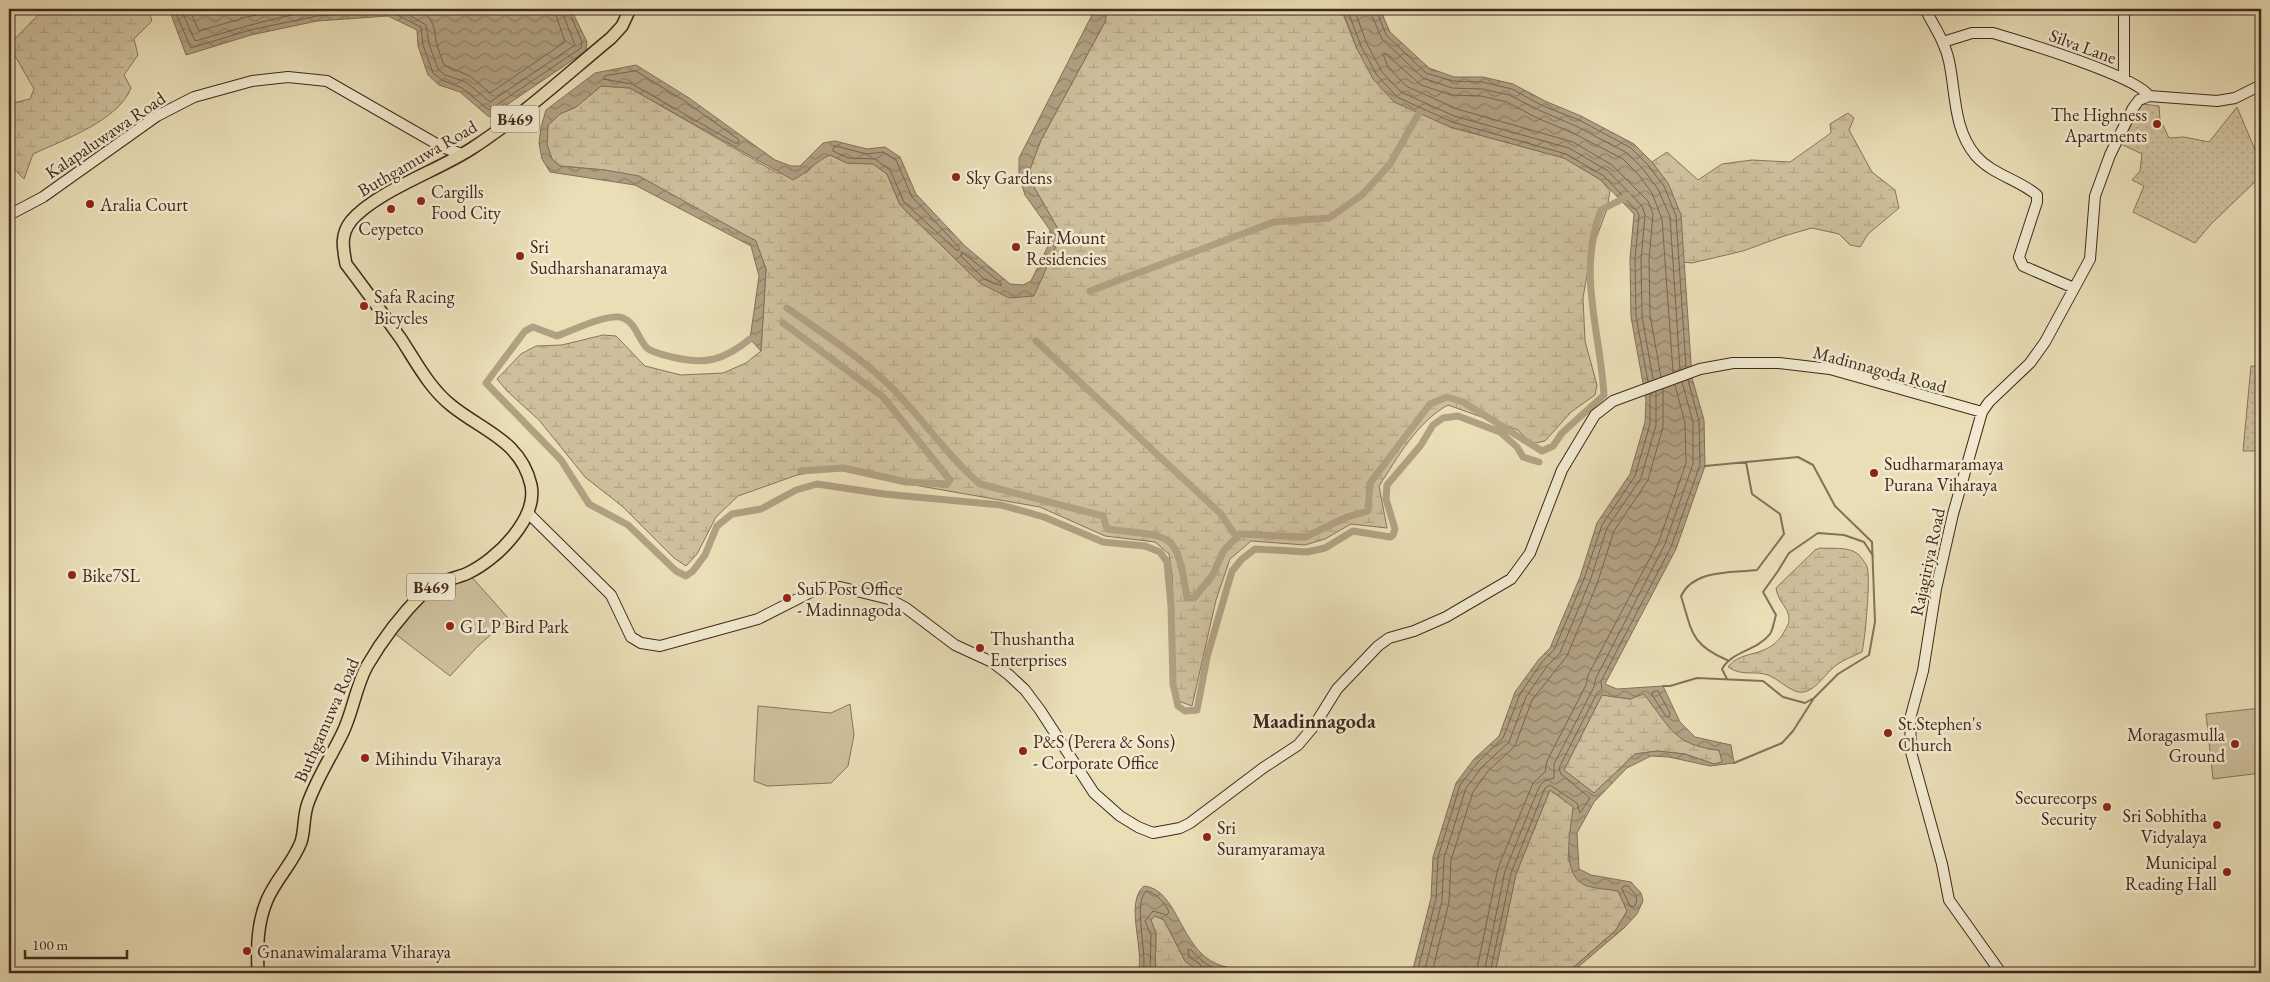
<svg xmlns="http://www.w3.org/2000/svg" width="2270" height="982" viewBox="0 0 2270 982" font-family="'EB Garamond',serif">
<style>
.grass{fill:url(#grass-dots);stroke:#88745c}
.wetland{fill:url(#wetland-marsh);stroke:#88745c}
.green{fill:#cdbf9c;stroke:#88745c}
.water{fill:url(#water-waves);stroke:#84705a;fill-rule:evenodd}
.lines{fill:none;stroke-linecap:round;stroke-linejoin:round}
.shore{stroke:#796450;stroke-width:1}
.stream{stroke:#84705a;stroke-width:2}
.canal{stroke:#b0a082;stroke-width:7}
.secondary-casing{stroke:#42281d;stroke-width:12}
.primary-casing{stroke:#42281d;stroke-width:14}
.secondary{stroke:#f1ead0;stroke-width:10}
.primary{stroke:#e9deb6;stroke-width:11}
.poi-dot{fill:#8f2418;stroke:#f1ead0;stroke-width:2}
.labels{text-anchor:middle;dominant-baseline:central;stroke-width:5;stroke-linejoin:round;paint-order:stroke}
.shield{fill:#f1ead0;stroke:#766253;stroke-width:1}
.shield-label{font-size:16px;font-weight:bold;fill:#42281d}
.street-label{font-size:18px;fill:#42281d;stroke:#f1ead0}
.poi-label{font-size:18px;fill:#42281d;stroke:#f1ead0;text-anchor:start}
.quarter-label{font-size:20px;font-weight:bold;fill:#42281d;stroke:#f1ead0}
</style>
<defs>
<pattern id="grass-dots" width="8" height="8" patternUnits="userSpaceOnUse" patternTransform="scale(1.25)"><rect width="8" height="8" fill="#cdbf9c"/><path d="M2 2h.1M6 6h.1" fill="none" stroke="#b1a486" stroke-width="1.8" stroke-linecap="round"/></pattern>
<pattern id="wetland-marsh" width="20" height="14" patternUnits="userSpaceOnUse" patternTransform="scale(1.25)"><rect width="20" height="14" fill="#cdbf9c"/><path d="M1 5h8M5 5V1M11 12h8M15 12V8" fill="none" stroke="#b1a486"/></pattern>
<pattern id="water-waves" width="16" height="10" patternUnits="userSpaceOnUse" patternTransform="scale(1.25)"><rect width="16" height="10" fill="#b0a082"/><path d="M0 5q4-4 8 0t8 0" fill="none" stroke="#91826a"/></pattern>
</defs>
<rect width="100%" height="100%" fill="#e9deb6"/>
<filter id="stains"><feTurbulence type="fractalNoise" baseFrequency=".004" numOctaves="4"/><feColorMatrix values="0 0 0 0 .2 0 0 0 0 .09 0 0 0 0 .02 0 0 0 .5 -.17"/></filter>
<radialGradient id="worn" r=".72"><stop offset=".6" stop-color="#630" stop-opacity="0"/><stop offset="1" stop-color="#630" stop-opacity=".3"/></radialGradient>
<!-- grass -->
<path class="grass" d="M2142 104 2159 106 2160 119 2169 138 2184 137 2209 142 2237 107 2261 164V176L2211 224 2195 243 2133 212 2144 186 2132 180 2140 171 2142 154 2121 144Z
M2251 366 2261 367V451H2243Z"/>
<!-- wetland -->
<path class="wetland" d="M38 9H148L152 21 134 39 138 55 124 75 131 88C118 121 63 140 33 154L24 179 9 164V96L13 103 30 99 34 89 9 45 37 16Z
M1107 9H1341L1357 49 1450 127 1564 158 1601 180 1610 191 1607 209 1591 252 1583 298 1585 341 1597 385 1595 395 1571 412 1545 441 1531 444 1518 430 1448 405C1417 422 1398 457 1379 486L1387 528 1351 524 1325 539 1305 545 1251 541 1230 559 1216 600 1192 706 1176 700 1172 575 1169 554 1155 542 1105 536 1040 507 897 482 835 468 797 475 738 496 716 517 697 554 686 566 674 558 623 507 585 477 539 420 507 391 497 379 521 354 536 346 562 345 603 335 616 336 645 366 681 375 723 373 746 363 761 351 766 269 755 240 605 170 560 166 552 159 547 144 548 125 560 114 576 107 601 86 630 88 777 173H806L819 160 830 155 847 163 873 164 887 174 900 205 980 283 1034 295 1058 229 1034 187 1030 169 1041 140 1105 22Z
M1848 113 1854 118 1849 130 1872 172 1895 190 1899 208 1868 234 1860 247 1850 245 1839 234 1812 228 1784 236 1743 251 1692 263 1683 262C1681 215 1681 200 1652 162L1667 152 1698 180 1722 164 1752 160 1790 162 1831 133 1830 124Z
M1820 548C1831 549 1848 546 1858 554 1860 556 1866 563 1867 567 1871 577 1865 640 1862 652 1854 656 1845 659 1838 664 1825 672 1813 698 1795 691 1785 687 1778 679 1768 675 1753 670 1743 677 1728 667 1741 649 1767 659 1783 634 1785 629 1789 625 1789 620 1790 608 1778 603 1776 588L1815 550Z
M1644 693 1655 708 1708 749 1720 750 1722 762 1714 764 1685 754 1657 751 1635 754 1594 793 1564 770 1602 695 1630 699Z
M1550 790 1574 807 1568 860 1586 885 1618 891 1627 911 1616 930 1567 973H1495L1516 874Z
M1155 916 1164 920 1185 961 1201 973H1155L1156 934 1151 920Z"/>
<!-- green -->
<path class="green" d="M470 575 509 619 478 646 450 676 394 633 427 592Z
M850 704 854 735 848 766 831 783 767 786 754 781 758 706 831 713Z
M2261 708V773L2213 779 2206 714Z"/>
<!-- water -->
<path class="water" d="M169 9H571L587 42 586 51 489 117 460 92 439 85 428 75 418 46 417 30 388 16 317 21 251 35 186 55Z
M1095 9H1107L1105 22 1041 140 1030 169 1034 187 1058 229 1057 244 1034 296 1009 298 980 283 900 205 887 174 873 164 847 163 830 155C816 161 807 173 793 180L630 88 601 86 576 107 560 114 548 125 547 144 552 159 560 166 605 170 639 176 756 241 766 269 761 351 750 339 759 276 751 246 635 185 550 172 542 159 539 143 541 127 546 110 595 73 636 65 689 98 775 160 791 166H800L823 143 835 141 867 149 885 147 900 157 916 194 965 246 1010 284 1023 285 1031 281 1049 244 1050 230 1025 195 1019 176V158Z
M1342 9H1380L1390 32 1429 68 1454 77H1483L1513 84 1545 101 1581 116 1634 144 1652 162 1668 183 1681 215 1692 378 1704 420 1705 466 1676 549 1605 684 1617 689 1663 686 1680 722 1695 737 1731 745 1734 763 1710 766 1669 757 1651 756 1627 768 1594 802 1577 833 1579 869 1591 875 1631 882 1641 893 1643 901 1637 914 1624 928 1571 973H1567L1616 930 1627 911 1618 891C1608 889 1597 889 1587 886 1559 876 1571 829 1573 807L1550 790 1516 874 1495 973H1412L1431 898 1433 857 1456 783 1474 759 1499 736 1515 692 1539 659 1550 648 1580 577 1597 523 1630 474 1645 422 1646 400 1631 317 1630 259 1634 214 1601 180 1564 158 1450 127 1394 102 1373 79 1357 49ZM1644 694C1669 726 1674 746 1719 750L1722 762 1714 764 1685 754 1657 751 1635 754 1594 793 1564 770 1602 695 1630 699Z
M1144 886C1178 889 1180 949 1217 964 1244 975 1288 969 1317 969L1326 973H1201L1185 961 1164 920 1155 916 1151 920 1156 934 1155 973H1138C1145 948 1124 903 1144 886Z"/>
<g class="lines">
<!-- shore -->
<path class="shore" d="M174 9 191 48 250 30 317 16 389 11 421 27 423 45 433 73 442 80 462 88 489 110 581 48 582 42 568 9
M181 9 195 41C242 28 287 12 336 9
M189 9 199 31 247 17 286 9
M399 9 426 25 429 44 438 69 445 75 466 82 490 102 575 45 561 9
M416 9C432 17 434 23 436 41 438 49 441 57 444 65L470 76 490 93 565 42 554 9
M1347 9 1361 46 1377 75 1397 97 1452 122 1566 154 1604 176 1637 211 1639 215 1635 259 1636 316 1648 382
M1354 9 1367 44 1382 72 1401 92 1454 116 1569 148 1608 171 1642 206 1645 215 1641 260 1642 316 1653 379
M1369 9 1382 39 1423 78 1452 88 1482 89 1509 95 1541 111 1576 126 1627 153 1643 169 1658 189 1670 217 1680 370
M1376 9 1386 35 1426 73 1453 81 1482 82 1512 89 1543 106 1579 120 1631 148 1648 165 1664 186 1676 216 1686 367
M636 71 686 102 738 139 739 143H735L632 84 603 79 605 76Z
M835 146 867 154 883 152 896 160 912 197 959 247V250H956L904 202 890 170 875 159 848 158 833 151Z
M962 252 1001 283V286L984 279 961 256Z
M1661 377 1650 315 1649 260 1653 214 1648 201 1612 165 1573 142 1457 109 1406 86 1388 67 1383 54H1386L1421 85 1451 95 1481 96 1507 102 1537 118 1573 133 1623 159 1638 174 1652 193 1662 219 1673 372
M1658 691 1670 713 1669 717 1666 716 1652 695 1653 692Z
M1624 886H1628C1635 894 1640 898 1634 907L1630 906 1622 889Z
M1143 973C1148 953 1132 900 1147 891 1156 893 1166 904 1169 912L1167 915 1153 911 1145 921 1151 935 1150 973
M1203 973 1200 964 1189 957 1188 949 1191 950C1208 968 1212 969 1238 973
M1417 973 1436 899 1438 857 1460 785 1478 762 1503 738 1520 694 1542 662 1554 650 1584 579 1602 525 1635 476 1650 424V394
M1424 973 1442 901 1444 858 1466 788 1483 766 1509 742 1526 697 1547 666 1560 653 1590 581 1607 528 1641 478 1656 425V392
M1432 973 1449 902 1451 860 1473 792 1488 771 1515 746 1532 700 1567 656 1597 584 1614 531 1648 480 1663 427V389
M1476 973 1498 868 1533 783 1545 772 1547 761 1586 685 1588 675 1659 541 1686 463 1685 423 1675 385
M1484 973 1505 871 1539 787 1544 781 1554 778V764L1594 687 1596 678 1665 544 1693 464V422L1682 382
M1490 973 1511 873 1545 788 1550 785 1577 803 1580 813 1590 798 1561 774 1559 768 1597 693 1602 689 1601 681 1671 547 1700 465 1699 421 1688 380"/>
<!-- stream -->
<path class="stream" d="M1705 466 1798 457 1813 465 1835 506 1872 542 1875 622 1869 655 1838 674 1814 698 1793 731 1782 743 1734 763
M1727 660C1690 644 1692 631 1681 596 1694 569 1731 573 1757 570L1784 534 1780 514 1752 494 1746 462
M1727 679 1722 669C1732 651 1757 651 1770 634 1773 630 1774 621 1776 615L1763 592 1778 571 1789 553 1818 533 1844 535 1864 542 1873 556
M1663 686H1670L1697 678 1763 681 1783 697 1805 703 1812 699"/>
<!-- canal -->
<path class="canal" d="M1090 291 1274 222 1329 218 1362 195 1390 164 1419 113
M787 308C822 333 859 356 890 386 921 416 946 455 980 484L1103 516 1107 529C1173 538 1176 528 1187 598H1194L1212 576 1224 550 1240 534 1305 537 1347 517 1368 511 1370 483 1430 404 1447 397 1463 402 1542 451 1553 446 1562 433 1604 395C1600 330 1577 273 1601 210L1628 196
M783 323 883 397 950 480 947 484 906 482 843 468 801 471
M750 339C723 361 705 365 672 357 664 355 653 353 647 348 638 339 636 323 623 318 610 312 571 331 557 336L533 327 525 331 486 383 561 460 589 504 628 525 676 571 686 576 693 571 705 555 717 526 732 514 761 509 796 490 817 484 884 494 1001 505 1044 517 1103 542 1145 546 1160 552 1167 562 1171 606 1173 684 1178 706 1185 711 1197 710 1207 657 1232 571 1242 559 1255 549 1307 552 1325 548 1353 531 1390 537 1393 535 1395 529 1386 499 1387 485 1421 445 1433 425 1443 418 1458 416 1500 432 1517 447 1523 457 1539 462
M1036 341 1221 514 1237 538"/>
<!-- secondary casing -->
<g class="secondary-casing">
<path id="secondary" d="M1925 9C1934 26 1945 42 1949 61 1956 93 1953 129 1976 156 1993 175 2018 179 2037 195V202L2019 257 2023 266 2074 288
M1943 42 1972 33H1993C2020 41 2137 76 2149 96
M2124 79V9
M9 215 43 197 157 116 194 97 252 81 288 77 327 81 442 147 462 154
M528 513 611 595 631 637 641 643 660 646 758 619 819 588 840 587 889 599 906 608 955 645 992 662 1009 675 1025 690 1040 710 1094 793 1120 816 1138 827 1153 833 1180 828 1190 823 1263 768 1298 745 1314 726 1337 689 1378 646 1389 638 1414 631 1446 617 1511 579 1530 553 1562 470 1595 415 1613 401 1700 369 1733 363H1779L1830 369 1982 412
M2001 973 1949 900 1942 864 1911 752 1910 719 1923 671 1936 589 1953 514 1982 412 1989 402 2030 363 2045 342 2090 259 2095 196 2110 155 2133 108 2139 100 2149 96 2217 101 2235 98 2261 85"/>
</g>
<!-- primary casing -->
<g class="primary-casing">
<path id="primary" d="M258 973C257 947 257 924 267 900 276 879 293 863 301 842 305 830 303 816 308 803 317 778 331 757 343 732 353 711 356 686 367 666 382 640 403 613 424 592 436 580 453 580 468 573 496 560 538 519 531 485 521 441 483 431 452 406 430 389 416 362 401 339 383 314 365 289 346 264 343 248 340 235 351 221 375 192 437 171 471 149 522 116 565 76 611 38L622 26 630 9"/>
</g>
<!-- secondary -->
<use href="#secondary" class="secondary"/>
<!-- primary -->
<use href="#primary" class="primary"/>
</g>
<!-- markers -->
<g class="poi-dot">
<circle cx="2157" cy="124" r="5"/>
<circle cx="956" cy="177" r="5"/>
<circle cx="421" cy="201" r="5"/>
<circle cx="90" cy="204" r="5"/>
<circle cx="391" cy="209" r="5"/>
<circle cx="1016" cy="247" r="5"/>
<circle cx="520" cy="256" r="5"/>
<circle cx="364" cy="306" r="5"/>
<circle cx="1874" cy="473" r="5"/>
<circle cx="72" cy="575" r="5"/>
<circle cx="787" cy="598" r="5"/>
<circle cx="450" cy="626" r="5"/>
<circle cx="980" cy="648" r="5"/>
<circle cx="1888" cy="733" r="5"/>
<circle cx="2235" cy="744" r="5"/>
<circle cx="1023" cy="751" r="5"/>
<circle cx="365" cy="758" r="5"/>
<circle cx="2107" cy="807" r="5"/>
<circle cx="2217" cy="825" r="5"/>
<circle cx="1207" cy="837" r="5"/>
<circle cx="2227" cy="872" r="5"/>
<circle cx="247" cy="951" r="5"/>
</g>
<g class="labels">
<!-- shield labels -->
<g class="shield">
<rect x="491" y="105.5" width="48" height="27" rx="4"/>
<rect x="407" y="573.5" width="48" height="27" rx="4"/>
</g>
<g class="shield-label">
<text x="515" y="119">B469</text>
<text x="431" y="587">B469</text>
</g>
<!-- street labels -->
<g class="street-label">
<text transform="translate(2083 46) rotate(20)">Silva Lane</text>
<text transform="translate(105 135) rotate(-34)">Kalapaluwawa Road</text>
<text transform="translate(417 158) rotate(-30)">Buthgamuwa Road</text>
<text transform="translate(1880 369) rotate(15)">Madinnagoda Road</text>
<text transform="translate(1927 562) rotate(-78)">Rajagiriya Road</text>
<text transform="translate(326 720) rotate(-66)">Buthgamuwa Road</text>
</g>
<!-- poi labels -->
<g class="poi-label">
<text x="2147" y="114" text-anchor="end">The Highness<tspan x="2147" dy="21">Apartments</tspan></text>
<text x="966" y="177">Sky Gardens</text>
<text x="431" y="191">Cargills<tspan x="431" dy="21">Food City</tspan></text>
<text x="100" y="204">Aralia Court</text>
<text x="391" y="228" text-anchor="middle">Ceypetco</text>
<text x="1026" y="237">Fair Mount<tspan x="1026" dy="21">Residencies</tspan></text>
<text x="530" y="246">Sri<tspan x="530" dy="21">Sudharshanaramaya</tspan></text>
<text x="374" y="296">Safa Racing<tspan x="374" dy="21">Bicycles</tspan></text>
<text x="1884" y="463">Sudharmaramaya<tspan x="1884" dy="21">Purana Viharaya</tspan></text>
<text x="82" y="575">Bike7SL</text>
<text x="797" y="588">Sub Post Office<tspan x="797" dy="21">- Madinnagoda</tspan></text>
<text x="460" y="626">G L P Bird Park</text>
<text x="990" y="638">Thushantha<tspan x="990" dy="21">Enterprises</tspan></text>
<text x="1898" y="723">St.Stephen's<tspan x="1898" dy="21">Church</tspan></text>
<text x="2225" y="734" text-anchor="end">Moragasmulla<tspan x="2225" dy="21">Ground</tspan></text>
<text x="1033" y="741">P&amp;S (Perera &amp; Sons)<tspan x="1033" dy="21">- Corporate Office</tspan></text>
<text x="375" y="758">Mihindu Viharaya</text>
<text x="2097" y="797" text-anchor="end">Securecorps<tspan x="2097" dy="21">Security</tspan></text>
<text x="2207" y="815" text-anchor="end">Sri Sobhitha<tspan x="2207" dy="21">Vidyalaya</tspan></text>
<text x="1217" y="827">Sri<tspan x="1217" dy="21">Suramyaramaya</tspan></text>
<text x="2217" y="862" text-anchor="end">Municipal<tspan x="2217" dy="21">Reading Hall</tspan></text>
<text x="257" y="951">Gnanawimalarama Viharaya</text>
</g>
<!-- quarter labels -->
<g class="quarter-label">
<text x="1314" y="721">Maadinnagoda</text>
</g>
</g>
<!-- margin -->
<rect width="2270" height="982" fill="none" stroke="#e9deb6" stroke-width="30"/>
<rect x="10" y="10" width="2250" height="962" fill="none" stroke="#42281d" stroke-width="2.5"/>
<rect x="15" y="15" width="2240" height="952" fill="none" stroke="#42281d"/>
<!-- scale -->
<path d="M25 950v8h102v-8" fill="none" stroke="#42281d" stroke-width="2.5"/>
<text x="32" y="950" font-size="15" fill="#42281d" stroke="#f1ead0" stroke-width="4" paint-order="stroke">100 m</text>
<rect width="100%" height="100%" filter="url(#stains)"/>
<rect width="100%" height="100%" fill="url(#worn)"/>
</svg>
